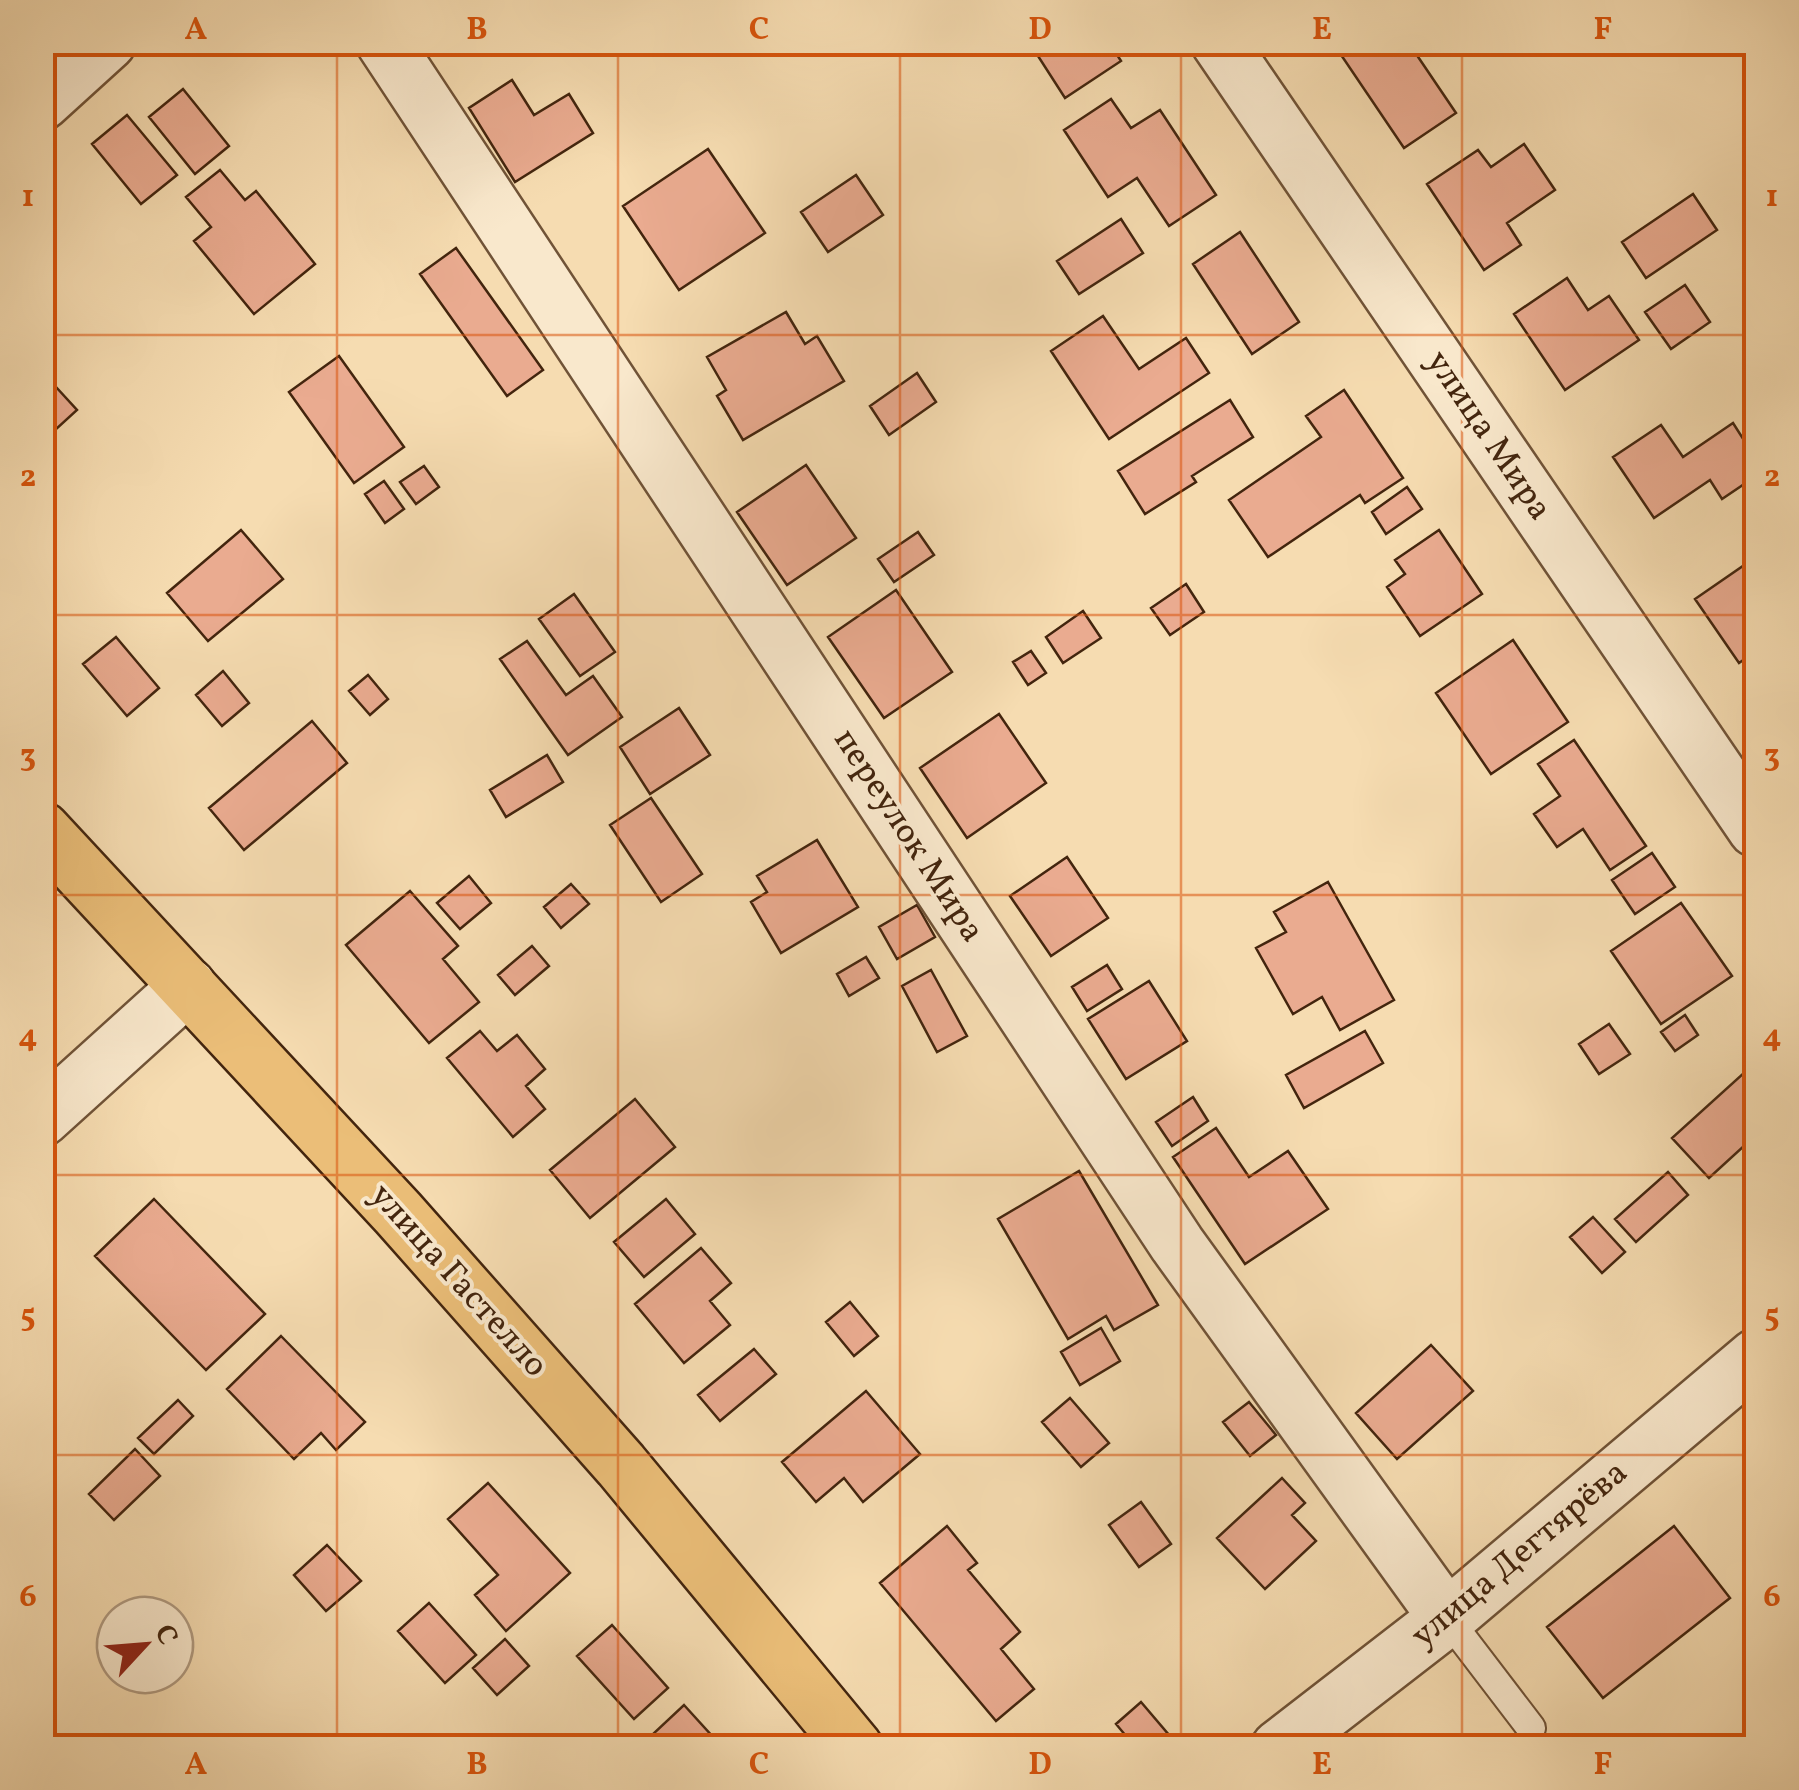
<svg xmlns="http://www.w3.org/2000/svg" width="1799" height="1790" viewBox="0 0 1799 1790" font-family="Vollkorn,serif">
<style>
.building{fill:#eaab90;stroke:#43250e;stroke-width:2.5}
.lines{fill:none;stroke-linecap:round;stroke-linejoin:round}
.service-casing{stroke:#705337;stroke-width:32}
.minor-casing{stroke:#705337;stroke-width:60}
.primary-casing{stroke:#43250e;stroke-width:60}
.service{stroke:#f9e8cc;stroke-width:28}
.minor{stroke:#f9e8cc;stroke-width:55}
.primary{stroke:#ebbe78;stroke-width:55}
.grid{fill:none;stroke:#d8540c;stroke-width:2.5;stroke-opacity:0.55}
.labels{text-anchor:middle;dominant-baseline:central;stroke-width:8;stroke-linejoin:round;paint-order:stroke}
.street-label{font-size:35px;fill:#43250e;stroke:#f9e8cc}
.neatline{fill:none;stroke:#d8540c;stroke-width:4}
.grid-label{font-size:32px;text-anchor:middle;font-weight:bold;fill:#d8540c}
</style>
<rect width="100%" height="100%" fill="#f6dcb1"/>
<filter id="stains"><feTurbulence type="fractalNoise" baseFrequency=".002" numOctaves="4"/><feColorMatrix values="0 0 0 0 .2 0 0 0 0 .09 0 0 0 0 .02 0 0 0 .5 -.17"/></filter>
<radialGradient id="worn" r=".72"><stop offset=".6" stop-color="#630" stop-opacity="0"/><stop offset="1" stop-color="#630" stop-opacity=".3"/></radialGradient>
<!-- building -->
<path class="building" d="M1029 42H1109L1121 61 1065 98Z
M1408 42 1456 113 1404 148 1333 43Z
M512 80 534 115 569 94 593 133 515 182 469 108Z
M183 89 229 146 195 174 149 117Z
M1111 99 1131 128 1160 110 1216 195 1169 226 1137 178 1108 197 1064 130Z
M127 115 177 175 141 204 92 144Z
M1524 144 1555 190 1507 223 1521 245 1484 270 1427 184 1478 150 1491 167Z
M708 149 765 233 679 290 623 206Z
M220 170 245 200 256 191 315 264 254 314 194 241 211 227 186 197Z
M856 175 883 215 828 252 801 212Z
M1693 194 1717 230 1646 278 1622 242Z
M1121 219 1143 253 1079 294 1057 261Z
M1240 232 1299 322 1252 354 1193 264Z
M456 248 543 370 507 396 420 274Z
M1567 278 1588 310 1609 296 1639 340 1565 390 1514 314Z
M1685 285 1710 322 1671 349 1645 312Z
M786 312 805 344 817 336 844 381 743 440 717 396 726 390 707 357Z
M1103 316 1139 369 1186 338 1209 373 1109 439 1051 351Z
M339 356 404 447 354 483 289 392Z
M917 373 936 402 889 435 870 406Z
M45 375 77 410 42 442V377Z
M1344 390 1403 478 1365 503 1360 495 1268 557 1229 500 1321 437 1306 416Z
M1230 400 1253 437 1192 476 1196 482 1145 514 1118 471Z
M1733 423 1756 459V476L1722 499 1710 480 1654 518 1613 457 1661 425 1683 457Z
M806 465 856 538 787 585 737 512Z
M424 466 439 487 416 504 400 482Z
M384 481 404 509 385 523 365 494Z
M1407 487 1422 509 1386 534 1372 512Z
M241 530 283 579 208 641 167 593Z
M1439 530 1482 594 1420 636 1387 587 1405 574 1395 560Z
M918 532 934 555 894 582 878 559Z
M1756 557V651L1739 663 1695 599Z
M1186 584 1204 612 1170 635 1151 608Z
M896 590 952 672 884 718 828 637Z
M574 594 615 652 580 676 539 619Z
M1083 611 1101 638 1063 663 1046 637Z
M116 637 159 688 127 716 83 664Z
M1513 640 1568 722 1491 774 1436 693Z
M527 641 566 695 593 676 622 717 568 755 500 659Z
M1031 651 1046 673 1028 685 1013 662Z
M223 671 249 703 222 726 196 695Z
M368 675 388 699 370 715 349 691Z
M679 708 710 755 650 794 620 747Z
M999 714 1046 783 967 838 920 768Z
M312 721 347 763 244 850 209 808Z
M1574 740 1646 846 1610 870 1583 829 1557 847 1534 814 1560 796 1538 764Z
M547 755 563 782 506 817 490 790Z
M651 798 702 874 661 902 610 825Z
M817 840 858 907 781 953 751 902 767 892 757 876Z
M1652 853 1675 887 1635 914 1612 880Z
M1067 857 1108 918 1051 956 1010 896Z
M469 876 491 903 460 929 437 903Z
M1328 882 1394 1000 1340 1030 1322 997 1293 1014 1256 948 1286 932 1274 912Z
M571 884 589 904 561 928 544 907Z
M410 891 458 946 443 959 479 1002 429 1043 346 945Z
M1681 903 1732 976 1661 1024 1611 951Z
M917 905 935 937 897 959 879 927Z
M532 946 549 966 515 995 498 975Z
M866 957 879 978 849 996 837 974Z
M1107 965 1122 989 1087 1011 1072 987Z
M931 970 967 1036 937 1052 902 986Z
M1149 981 1187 1041 1126 1079 1088 1019Z
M1685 1015 1698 1035 1675 1051 1661 1032Z
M1609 1024 1630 1054 1599 1074 1579 1044Z
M480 1031 497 1051 517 1035 545 1069 526 1086 545 1109 513 1137 447 1058Z
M1365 1031 1383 1063 1304 1108 1286 1075Z
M1756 1062V1135L1709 1178 1672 1138Z
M1193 1097 1208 1121 1172 1146 1156 1122Z
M635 1099 675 1147 590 1218 550 1170Z
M1216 1128 1249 1177 1288 1151 1328 1209 1245 1264 1173 1157Z
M1079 1171 1158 1305 1114 1330 1106 1316 1068 1339 998 1219Z
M1668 1172 1688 1195 1636 1242 1615 1219Z
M154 1199 265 1314 206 1370 95 1256Z
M666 1199 695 1234 644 1277 614 1242Z
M1593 1217 1625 1252 1602 1273 1570 1237Z
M701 1248 731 1283 710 1301 730 1325 684 1363 635 1304Z
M850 1302 878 1336 854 1356 826 1322Z
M1101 1328 1120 1361 1080 1385 1061 1352Z
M281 1336 365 1422 336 1450 321 1433 294 1459 227 1389Z
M1431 1345 1473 1391 1397 1459 1356 1413Z
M754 1349 776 1374 720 1421 698 1395Z
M866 1391 920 1454 863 1502 844 1478 816 1502 782 1462Z
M1070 1398 1109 1443 1081 1467 1042 1422Z
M178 1400 193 1416 154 1454 138 1438Z
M1249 1402 1276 1435 1250 1456 1223 1422Z
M135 1449 160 1476 114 1520 89 1494Z
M1282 1478 1305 1503 1292 1515 1316 1541 1265 1589 1217 1538Z
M488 1483 570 1573 506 1631 475 1595 498 1575 448 1519Z
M1141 1502 1171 1544 1139 1567 1109 1525Z
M947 1526 977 1563 968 1570 1020 1632 1001 1649 1034 1689 996 1721 880 1583Z
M1674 1526 1730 1598 1603 1698 1547 1627Z
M327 1545 361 1581 326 1611 294 1575Z
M429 1603 476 1655 445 1683 398 1631Z
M612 1625 668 1688 634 1719 577 1656Z
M505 1639 529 1666 497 1695 473 1668Z
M1141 1702 1169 1735 1155 1748H1136L1116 1724Z
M684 1705 713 1737 701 1748H665L653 1734Z"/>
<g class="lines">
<!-- service casing -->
<g class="service-casing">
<path id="service" d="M1447 1618 1531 1728"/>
</g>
<!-- minor casing -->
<g class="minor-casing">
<path id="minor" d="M384 42 1177 1244 1447 1618
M1219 42 1756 829
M42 102 108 42
M42 1118 188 986
M1279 1748 1447 1618 1756 1357"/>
</g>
<!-- primary casing -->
<g class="primary-casing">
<path id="primary" d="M42 830 398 1213 621 1465 855 1748"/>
</g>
<!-- service -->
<use href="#service" class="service"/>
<!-- minor -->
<use href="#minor" class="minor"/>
<!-- primary -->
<use href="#primary" class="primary"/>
</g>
<!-- grid -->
<path class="grid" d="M337 42V1748M618 42V1748M900 42V1748M1181 42V1748M1462 42V1748M42 335H1756M42 615H1756M42 895H1756M42 1175H1756M42 1455H1756"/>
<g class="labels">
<!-- street labels -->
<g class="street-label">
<text transform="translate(1488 436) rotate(56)">улица Мира</text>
<text transform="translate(908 836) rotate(57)">переулок Мира</text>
<text transform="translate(458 1281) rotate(48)">улица Гастелло</text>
<text transform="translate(1520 1555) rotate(-40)">улица Дегтярёва</text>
</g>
</g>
<!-- margin -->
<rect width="1799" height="1790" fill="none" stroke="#f6dcb1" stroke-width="110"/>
<!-- north arrow -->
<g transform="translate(145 1645) rotate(64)"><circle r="48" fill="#f9e8cc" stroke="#b09a80" stroke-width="2.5"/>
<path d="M0-8L18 38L0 25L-18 38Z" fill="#8f2418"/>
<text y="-15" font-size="28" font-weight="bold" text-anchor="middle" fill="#43250e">С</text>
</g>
<rect x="55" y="55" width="1689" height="1680" class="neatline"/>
<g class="grid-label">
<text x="196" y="39">A</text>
<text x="477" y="39">B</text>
<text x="759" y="39">C</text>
<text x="1040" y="39">D</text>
<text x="1322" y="39">E</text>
<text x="1603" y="39">F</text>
<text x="28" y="206">1</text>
<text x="1772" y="206">1</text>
<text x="28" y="486">2</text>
<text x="1772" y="486">2</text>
<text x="28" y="766">3</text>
<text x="1772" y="766">3</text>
<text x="28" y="1046">4</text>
<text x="1772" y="1046">4</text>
<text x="28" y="1326">5</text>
<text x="1772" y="1326">5</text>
<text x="28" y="1606">6</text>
<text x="1772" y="1606">6</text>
<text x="196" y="1774">A</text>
<text x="477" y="1774">B</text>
<text x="759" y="1774">C</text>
<text x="1040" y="1774">D</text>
<text x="1322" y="1774">E</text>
<text x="1603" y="1774">F</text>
</g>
<rect width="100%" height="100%" filter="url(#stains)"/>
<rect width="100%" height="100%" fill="url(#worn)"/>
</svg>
